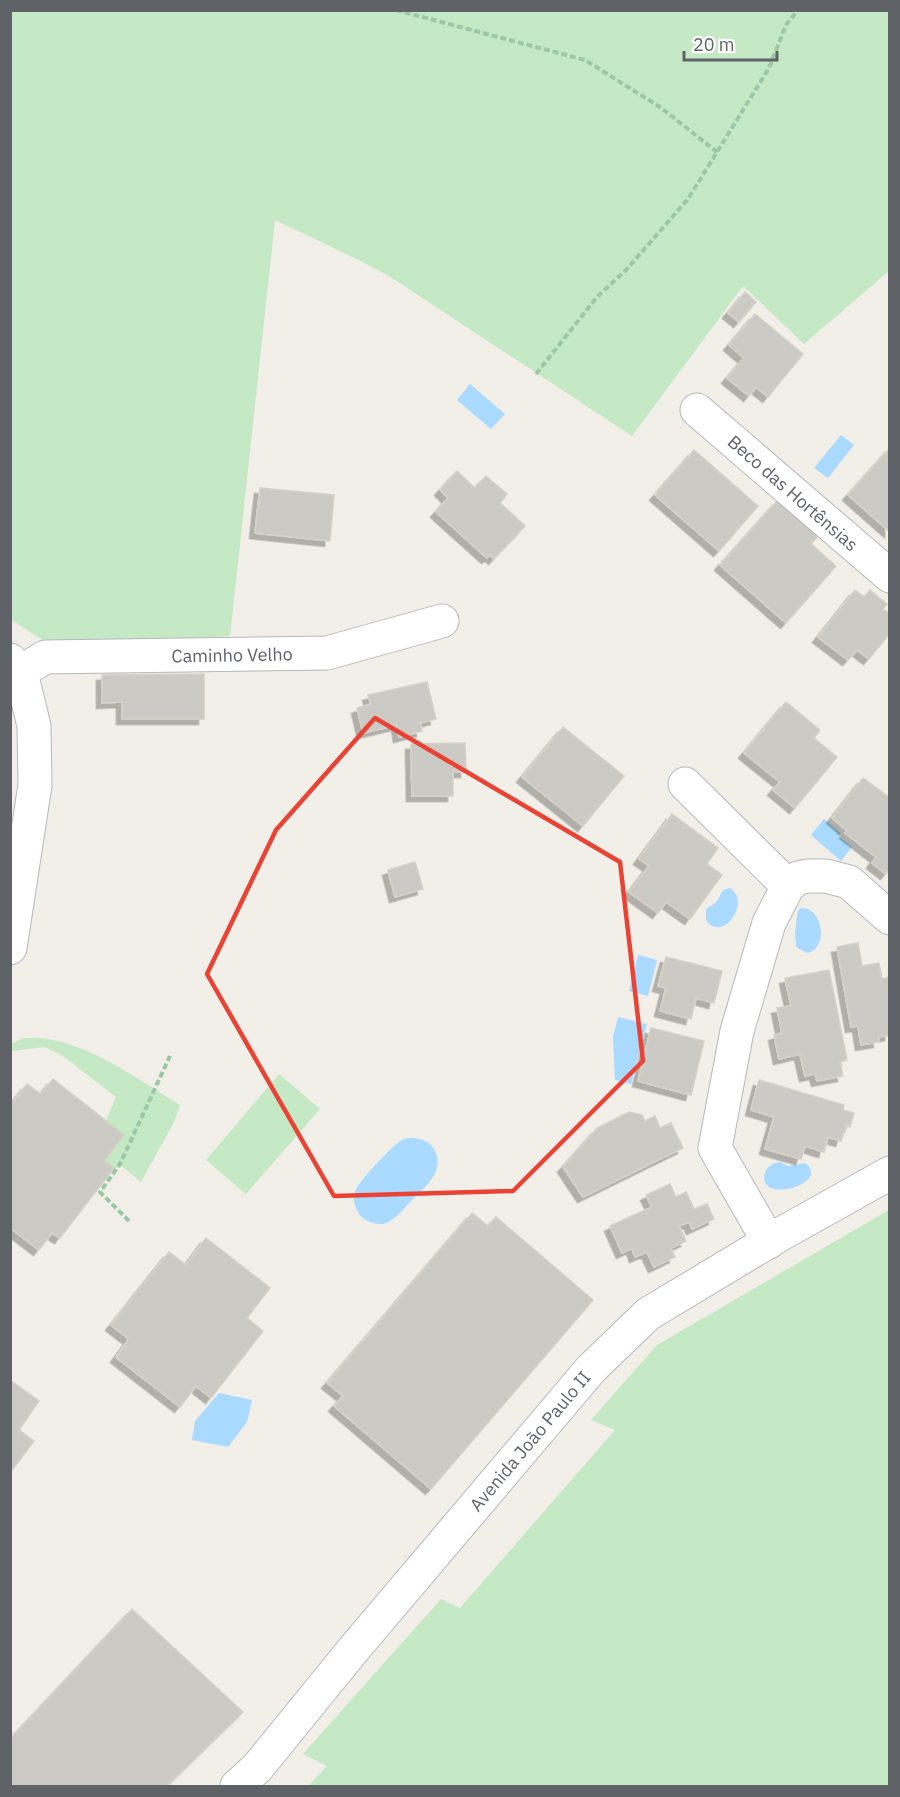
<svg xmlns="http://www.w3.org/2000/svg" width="900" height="1797" viewBox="0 0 900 1797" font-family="'IBM Plex Sans',sans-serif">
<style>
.green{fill:#c5e8c5}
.water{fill:#aadaff}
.building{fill:#cccac5;stroke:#d6d1c6;stroke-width:1.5;filter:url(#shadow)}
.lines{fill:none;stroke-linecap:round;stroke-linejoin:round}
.street-casing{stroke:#b5b8bc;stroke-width:35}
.path{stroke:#9cc7a9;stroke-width:4;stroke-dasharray:6 3;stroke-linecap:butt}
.street{stroke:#fff;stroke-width:33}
.marked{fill:none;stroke:#ea4335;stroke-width:4.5;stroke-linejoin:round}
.labels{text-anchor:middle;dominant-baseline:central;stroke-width:4.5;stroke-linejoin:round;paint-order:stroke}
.street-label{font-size:18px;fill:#5f6368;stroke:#fff}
</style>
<defs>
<filter id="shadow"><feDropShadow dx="-5.5" dy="5.5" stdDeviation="0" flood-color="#0004"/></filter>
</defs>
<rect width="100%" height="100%" fill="#f1efe8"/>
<!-- green -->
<path class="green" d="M10 11H889V271L804 344 743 286 632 436 392 278 363 262 275 220 230 636 54 647 11 620Z
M24 1038C32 1038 40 1037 48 1039 93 1046 141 1081 180 1105L173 1124 141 1182 123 1167 114 1168 104 1161 124 1135 106 1121 116 1097 63 1056 45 1047 11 1051V1044Z
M279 1074 320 1109 246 1194 206 1160Z
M889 1210V1786H308L327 1766 303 1754 441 1599 460 1608 615 1430 591 1420 657 1345Z"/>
<!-- water -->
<path class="water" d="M470 384 505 414 491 429 457 400Z
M841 435 854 445 828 478 814 468Z
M824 819 841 833 839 836 852 847 841 861 811 835Z
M730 888C752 902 722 944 706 920V909C710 906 715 904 718 900 722 892 721 890 730 888Z
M802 908C823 908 829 949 807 953L796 947 795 932 798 910Z
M638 955 657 960 648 996 629 991Z
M618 1017 647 1024 631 1084 615 1080 613 1037Z
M413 1138C423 1139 431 1142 435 1151 445 1172 424 1188 411 1201 403 1209 395 1221 383 1224 380 1224 377 1224 374 1223 368 1222 362 1218 359 1214 355 1207 352 1200 355 1192 358 1182 394 1143 404 1139 407 1138 410 1138 413 1138Z
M780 1162 788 1166 805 1163C833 1183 756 1206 765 1173 767 1166 773 1163 780 1162Z
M219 1393 252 1400 247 1422 228 1447 192 1440 195 1421Z"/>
<!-- building -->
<path class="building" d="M745 292 756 302 739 322 728 313Z
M755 314 803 354 768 397 756 387 749 396 727 378 744 358 729 345Z
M890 448V532L848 495Z
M694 450 758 506 719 551 655 495Z
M457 471 475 488 486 476 507 494 500 503 525 526 494 559 490 555 487 558 436 512 448 498 440 490Z
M260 488 334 495 330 541 255 533Z
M778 500 818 536 811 544 836 566 786 623 720 565Z
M855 590 864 597 870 590 887 604 883 609 890 614V633L869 659 857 650 848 660 818 637Z
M204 674V719H122V702L102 703V675Z
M427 682 436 719 420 723 422 731 399 737 397 725 363 733 357 708 371 704 368 695Z
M786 702 820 730 814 738 837 757 795 808 773 790 780 782 744 753Z
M563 727 624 776 583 826 522 777Z
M465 743 466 772H453V796H412L411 744Z
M863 778 890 798V869L886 874 872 863 876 857 845 833 847 831 832 818Z
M672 814 718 848 707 864 722 875 690 919 666 902 658 913 629 892 649 866 639 859Z
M415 862 423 889 395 897 388 870Z
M858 943 862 966 879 963 882 979 890 977V1035L878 1037 879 1042 861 1045 858 1026 851 1027 837 947Z
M666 957 722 971 714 1003 696 998 691 1019 660 1011 666 988 658 986Z
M829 970 847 1060 840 1062 843 1076 817 1081 815 1074 805 1076 800 1054 779 1059 774 1035 782 1033 777 1008 791 1006 785 978Z
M651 1028 704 1041 691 1095 638 1081Z
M53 1079 124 1135 104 1161 114 1168 60 1238 52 1233 39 1250 10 1228V1106L27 1084 41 1094Z
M759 1080 844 1105 843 1110 854 1113 850 1127 846 1125 841 1141 828 1137 824 1152 805 1146 801 1159 765 1149 774 1117 751 1110Z
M629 1112 642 1115 645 1121 655 1116 660 1128 671 1123 683 1148 583 1197 563 1167 597 1128Z
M670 1184 676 1197 686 1192 694 1209 707 1204 714 1219 692 1229 689 1222 679 1226 686 1241 671 1248 675 1257 654 1267 647 1252 635 1257 632 1248 622 1253 610 1226 652 1207 646 1195Z
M472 1213 488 1226 496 1217 593 1300 431 1489 334 1406 343 1396 327 1383Z
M206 1238 270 1288 247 1318 263 1331 211 1398 196 1386 180 1407 116 1357 129 1339 111 1325 169 1252 186 1265Z
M10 1380 39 1401 19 1430 34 1441 10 1473Z
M132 1609 243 1712 167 1786H10V1739Z"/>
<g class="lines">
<!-- street casing -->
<g class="street-casing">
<path id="street" d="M697 410 890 576
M10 660 21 672 34 726 35 785 10 948
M21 672 45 657 327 653 442 621
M685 784 788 886
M769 1242 715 1148 737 1031 769 923 788 886 798 878 808 876H826L849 882 890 918
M237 1786 257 1768 353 1650 591 1369 648 1314 781 1234 890 1173"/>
</g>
<!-- path -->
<path class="path" d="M396 10 585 60 660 107 717 152
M536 374 597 297 626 270 688 199 769 68 786 25 798 10
M129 1221 100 1192 120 1164 170 1056"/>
<!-- street -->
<use href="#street" class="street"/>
</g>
<!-- marked area -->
<path class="marked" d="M375 718 620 862 643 1061 513 1191 334 1196 207 974 276 830Z"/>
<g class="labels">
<!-- street labels -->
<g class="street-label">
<text transform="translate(793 493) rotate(41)">Beco das Hortênsias</text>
<text transform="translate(232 655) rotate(-1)">Caminho Velho</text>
<text transform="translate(530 1441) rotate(-50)">Avenida João Paulo II</text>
</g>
</g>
<!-- border -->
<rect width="900" height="1797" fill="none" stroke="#5f6368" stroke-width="24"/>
<!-- scale -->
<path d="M684 51v9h93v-9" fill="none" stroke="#5f6368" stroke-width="3"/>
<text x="693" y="51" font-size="18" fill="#5f6368" stroke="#ffffff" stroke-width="4.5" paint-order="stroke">20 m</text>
</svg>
